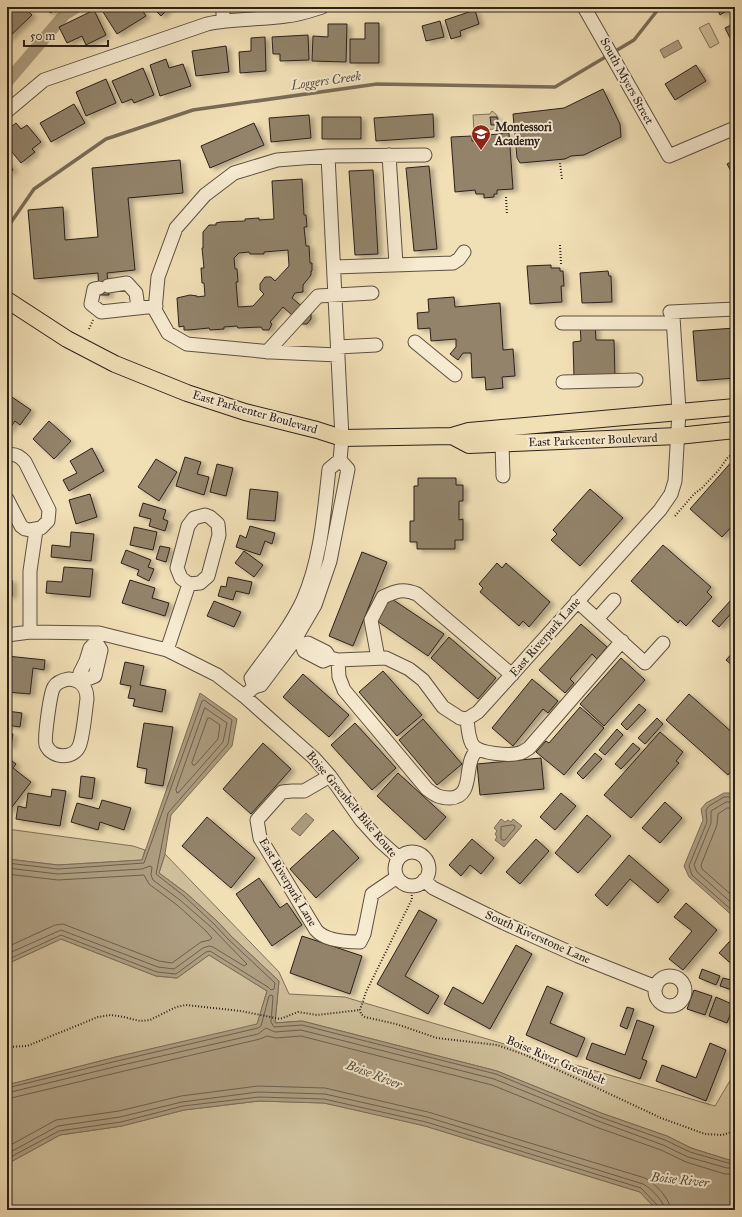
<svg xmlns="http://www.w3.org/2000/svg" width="742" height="1217" viewBox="0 0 742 1217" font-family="'IM FELL Great Primer',serif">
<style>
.green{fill:#cfbf9b;stroke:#7d705a}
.water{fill:#ae9e81;stroke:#7a6c58}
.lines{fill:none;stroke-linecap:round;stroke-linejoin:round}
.shore{stroke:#6c5f4e;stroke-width:1}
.stream{stroke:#7a6c58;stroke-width:3.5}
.canal{stroke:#ae9e81;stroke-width:12}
.building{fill:#92836b;stroke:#2b201a;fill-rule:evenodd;filter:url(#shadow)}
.minor-casing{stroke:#5c5041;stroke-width:15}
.major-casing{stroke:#2b201a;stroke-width:18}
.path{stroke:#2b201a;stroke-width:2;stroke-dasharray:1 2;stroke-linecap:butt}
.minor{stroke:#f6ead0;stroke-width:13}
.major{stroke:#f1dfb6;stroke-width:16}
.labels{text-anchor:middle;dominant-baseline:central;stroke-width:4;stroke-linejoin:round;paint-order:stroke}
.street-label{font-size:12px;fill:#2b201a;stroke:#f6ead0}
.poi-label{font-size:12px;font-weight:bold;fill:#2b201a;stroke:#f6ead0;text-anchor:start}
.water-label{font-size:13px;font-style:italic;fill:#594c3e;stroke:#f6ead0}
</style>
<defs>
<filter id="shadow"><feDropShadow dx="4.5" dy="2.5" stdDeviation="2" flood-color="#0004"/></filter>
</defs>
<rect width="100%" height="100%" fill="#f1dfb6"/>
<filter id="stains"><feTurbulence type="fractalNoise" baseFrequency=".005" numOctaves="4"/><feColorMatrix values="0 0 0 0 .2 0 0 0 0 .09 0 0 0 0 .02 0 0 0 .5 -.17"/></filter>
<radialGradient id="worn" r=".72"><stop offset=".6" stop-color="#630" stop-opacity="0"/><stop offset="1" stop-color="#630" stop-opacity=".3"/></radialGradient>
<!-- green -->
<path class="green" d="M709 23 719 43 710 48 699 28Z
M492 111C500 116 500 123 495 129L474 131 473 115 490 114Z
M7 829 133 846 145 850 142 860 58 865 7 859Z
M165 854 279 972 289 994 345 997 358 1001 715 1106 731 1079 735 1080V1159L729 1160 691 1148 667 1136 601 1113 497 1071 302 1021 275 1023 279 981 231 936 217 921 186 893 159 873Z
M61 939 156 976 177 978 209 955 267 991 257 1025 116 1057 7 1085V964Z
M259 1101 324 1103 383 1116 425 1126 640 1192 657 1210H7V1164L60 1135 122 1126 184 1110Z"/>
<!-- water -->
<path class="water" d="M678 40 682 48 664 58 660 50Z
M200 693 237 719 232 746 171 815 165 854 159 873 186 893 217 921 231 936 279 981 275 1023 302 1021 497 1071 601 1113 667 1136 691 1148 729 1160 735 1159V1210H657L640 1192 425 1126 324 1103 259 1101 184 1110 122 1126 60 1135 7 1164V1085L116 1057 257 1024 267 991 209 955 177 978 156 976 61 939 7 964V859L58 865 142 860Z
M724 793H735V918L689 877 684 866 703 820 701 809 706 803Z
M306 813 314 820 300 836 291 829Z
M501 819 505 822 508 820 511 822 513 819 522 826 504 847 495 840 497 837 495 834 497 831 494 828Z"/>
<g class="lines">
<!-- shore -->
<path class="shore" d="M205 708 227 723 223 742 179 792 177 793 176 790Z
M208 718H210L220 725 218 739 195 765H193L192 763Z
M735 797H724L709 806 706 810 707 822 689 866 692 875 735 913
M735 802H726L711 811V823L694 865 697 872 735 906
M735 808H727L718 814 717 825 701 865 702 869 735 898
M513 825 515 826V828L505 840H502L501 839V827Z
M7 863 58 869 144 863 202 701 204 700 232 720 228 744 168 813 156 874 184 896 214 924 228 939 275 983 274 989 271 990 268 987 210 951 206 952 176 974 157 972 61 935 7 960
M7 868 58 874 142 869 150 866 152 867 151 875 153 880 180 900 211 927 247 964 244 966 213 947 209 946 203 948 174 969 158 967 61 930 7 954
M7 874 58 880 144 875 149 884 177 905 206 931 212 938 210 940 201 942 172 963 159 961 63 924 55 925 7 947
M7 1088 117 1061 258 1028 261 1026 269 996 272 995 273 997 271 1022 274 1027 302 1025 496 1074 600 1117 665 1140 690 1152 728 1163H735
M7 1093 118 1066 258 1034 266 1028 275 1032 301 1030 494 1079 598 1121 663 1145 688 1157 727 1168H735
M7 1099 120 1072 260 1039 267 1036 276 1038 301 1036 492 1085 596 1127 661 1150 686 1162 725 1174H735
M7 1147 56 1120 119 1111 181 1096 258 1086 325 1088 428 1112 645 1178C655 1183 670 1199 671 1210
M7 1154 58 1126 120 1117 182 1102 258 1092 325 1094 427 1117 643 1184C651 1188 664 1201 665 1210
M7 1159 59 1131 121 1122 183 1106 259 1097 324 1099 426 1122 641 1188 658 1206 660 1210"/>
<!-- stream -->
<path class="stream" d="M7 228 34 189 106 139 193 110 377 84 555 87 634 40 660 7"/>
<!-- canal -->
<path class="canal" d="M7 82 65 14 77 7"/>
</g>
<!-- building -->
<path class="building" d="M10 7H24L32 15 7 39V10Z
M43 7H56L51 13Z
M110 7H140L146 16 117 34 103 12Z
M152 7H170L161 16Z
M716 7H733L720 15Z
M94 10 106 35 86 45 82 36 67 43 59 27Z
M475 10 479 24 460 31 461 36 451 39 445 20Z
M440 21 444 37 426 41 422 26Z
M365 23H379V63H350V39H365Z
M735 23V36L730 38 725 28Z
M328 24H347L346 62 312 61 313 36 328 37Z
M308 35 309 60 280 61V54H273L272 37Z
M265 37 266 71 240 73 239 52 251 51V38Z
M226 46 229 72 196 76 192 51Z
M166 59 169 68 183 64 191 86 160 96 150 65Z
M696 65 706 81 675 100 665 84Z
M143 68 154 95 134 103 132 99 122 103 112 81Z
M106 79 116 103 86 116 76 92Z
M603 89 620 124 621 137 584 155 571 156 565 159 520 163 517 158 513 114 564 108Z
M74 104 85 123 51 142 40 123Z
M433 114 434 137 376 141 374 118Z
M309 115 311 138 271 142 269 118Z
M322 117H361V139H322Z
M490 117H497L498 125H491Z
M16 123 21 129 27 125 41 142 32 149 35 152 21 163 7 146V130Z
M254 123 264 145 210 168 201 146Z
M509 133 513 189 497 190V194H494V197L484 198V194H476L475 190 455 192 451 137 472 136V141L488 140V135Z
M7 160 13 170 7 173Z
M180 160 183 193 128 198 135 270 107 273 109 295H99L98 273 34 279 28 210 63 207 65 240 98 237 92 168Z
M735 160V178L727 164Z
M429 166 437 249 414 251 406 168Z
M373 170 378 254 355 255 349 171Z
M302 179 304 215H306L307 227H304L306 246H309L310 263H312V271H311V275L303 285V292L295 293 292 298 311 314V319L307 324H302L283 307 270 322 272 324 269 330H263L261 327 238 328 237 326 224 327V329L210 330 209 328 189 330H184V326L179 327 177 298 190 295 197 296V297L205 296 204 283H202L201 268H204L202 248H203V232L209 225H216V223L221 222 245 221V219L259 218V220L274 219 272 181ZM288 250 289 266 275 281 271 277H265L260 284V290L264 294 253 306 238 307 236 282H238L237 269H235L234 258 239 253 249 252 250 254H264V252Z
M551 265V268H560V271H563L564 286H561L562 302 530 304 527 266Z
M608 271 609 276H611L612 302 582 303 580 273Z
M454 297 455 307 500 303 503 350 513 349 515 376 502 377 503 388 486 390 485 377 472 378 471 353H463L458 360 450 354 456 347V339L431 341 430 328 418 329 417 313 429 312 428 299Z
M580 324H595L596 340H614L615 377 574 378 573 342 581 341Z
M735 328V378L697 381 693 331Z
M9 395 31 410 20 425 15 421 7 432V398Z
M49 421 71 441 54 459 33 439Z
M92 448 104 471 69 491 63 480 77 473 70 461Z
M185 457 201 462 197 474 209 477 204 495 176 486Z
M156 459 177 472 159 501 138 487Z
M734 459 735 461V523L722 537 690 509Z
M217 464 233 468 226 496 210 492Z
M418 478H456V485H463V501H459V520L463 519V540H455V549H417V542H410V521H414V486H418Z
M250 489 278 492 275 521 247 519Z
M590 489 623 518 580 566 551 540 557 534 553 530Z
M90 494 97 517 76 524 69 500Z
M143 503 166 510 163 519 168 521 165 531 149 526 151 519 139 516Z
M250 526 275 533 272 544 265 541 260 555 236 547 240 535 246 538Z
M134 527 157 532 153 550 130 545Z
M71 532 94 534 91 561 51 557 52 545 70 547Z
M663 545 711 587 707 592 712 597 686 626 680 620 678 623 631 581Z
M160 546 170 548 166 562 156 559Z
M126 550 151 560 148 567 154 569 149 581 137 575 139 570 121 563Z
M244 551 263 565 254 577 235 563Z
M362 552 387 562 353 646 329 636Z
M497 563 502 568 506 563 550 602 529 627 523 621 519 626 480 592 483 588 479 584Z
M64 567 93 569 90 597 46 593 47 581 62 582Z
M228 577 252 582 249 594 236 591 233 600 218 596 221 586 226 587Z
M7 580H12V596H7Z
M130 580 155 588 152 598 169 603 165 616 122 603Z
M389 597 444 634 428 656 374 619Z
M731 600 735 604V609L719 627 712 621Z
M214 601 241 612 234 627 207 616Z
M581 624 607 647 597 659 592 654 570 679 574 683 565 693 539 670Z
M449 637 496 678 478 699 431 658Z
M735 650V668L726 660Z
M7 656 45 660 44 670 33 668 30 694 7 692Z
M621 658 645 680 604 726 580 704Z
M125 662 144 666 140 685 166 690 162 712 133 706 135 699 128 698 131 686 120 684Z
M383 671 422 715 397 736 359 692Z
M303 674 349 715 329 737 283 697Z
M532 679 558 701 548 713 543 709 513 746 492 728Z
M689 694 735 735V767L728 775 666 720Z
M639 704 646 710 627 730 621 724Z
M580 707 604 728 564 775 536 752 546 741 549 743Z
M7 711 22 713 20 727 7 725Z
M657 718 663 724 645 744 638 738Z
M423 719 462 764 437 785 399 740Z
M144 723 173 727 163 786 145 783 147 769 137 767Z
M355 723 396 768 372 790 331 745Z
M617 729 623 735 605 755 599 750Z
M660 732 683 752 676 761 679 763 631 818 604 795Z
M7 733 13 734 11 746H7Z
M263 743 291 769 251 814 223 789Z
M633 743 640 749 621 769 615 764Z
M595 753 602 759 583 779 577 773Z
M7 757 16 764 13 768 31 782 9 811 7 810Z
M541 758 544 789 480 795 477 764Z
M398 773 446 817 425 840 377 796Z
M81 776 95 778 92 799 79 797Z
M52 789 66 791 60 826 16 819 18 806 26 808 28 793 51 797Z
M561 793 576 806 555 830 540 817Z
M102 800 131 808 124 830 100 822 98 830 71 822 77 803 99 809Z
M665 802 682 818 660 843 642 828Z
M587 815 611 836 578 873 555 853Z
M207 817 255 858 231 888 182 846Z
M333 830 359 858 316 898 290 869Z
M472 839 494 858 481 874 470 865 461 876 449 865Z
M536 839 549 851 520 884 506 872Z
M629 855 669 890 658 903 630 879 607 906 595 895Z
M259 878 280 908 287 903 302 925 272 946 236 894Z
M686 903 717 930 683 970 669 959 692 931 674 917Z
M419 910 437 920 405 976 439 996 428 1014 377 984Z
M302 936 362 956 350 994 290 973Z
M730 941 735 945V967L719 953Z
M516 945 532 954 490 1029 444 1004 453 987 483 1004Z
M702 969 720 976 716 985 699 978Z
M723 978 735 981V991L720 986Z
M547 986 563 993 550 1023 585 1038 577 1057 526 1035Z
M694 990 712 996 705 1015 687 1009Z
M716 997 734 1005 727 1023 709 1016Z
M627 1007 634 1009 627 1029 620 1026Z
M637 1020 654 1026 642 1059 647 1061 640 1079 586 1059 592 1043 625 1055Z
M710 1043 726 1050 706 1101 656 1081 662 1065 696 1078Z"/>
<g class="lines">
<!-- minor casing -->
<g class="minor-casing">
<path id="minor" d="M223 7V20
M584 7 669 156 735 128
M7 111 44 80 207 24C233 18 260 20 286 16 299 15 310 11 322 7
M389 155 396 264
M328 156 342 438 340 460
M334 267 453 263 459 259 464 252
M108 286 127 283 136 293 138 308
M99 288 94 289 91 304 101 312 156 306
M562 323H673
M415 342 455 375
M338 347 376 345
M267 352 318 296 372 293
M338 355 271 352 187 344 168 333 155 310 158 277 176 228 205 195 234 173 277 160 328 156 425 155
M563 382 636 380
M502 444 503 476
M7 455C15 453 20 456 25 462L49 510 48 521 41 528 30 530 25 529 21 526 7 499
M205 515 210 517 218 524 219 535 208 576 200 583 189 584 181 578 177 568 188 526 194 518Z
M577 601 645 663 663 643
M597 619 614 600
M30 632V571L36 530
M7 635 30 632 99 633 167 650 217 675 244 696 314 758 330 776 361 820 380 841 399 858
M287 636 302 645 308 643 326 652 330 658 323 661 304 651 302 645
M96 642 101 650 95 676 80 682V673L86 661 90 648 96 642 99 633
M167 650 189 584
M330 658 338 660 386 658 409 669 423 680 443 707 460 718 467 719 478 712 660 510 671 494 675 481 679 411 673 317 670 312 735 309
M378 658 371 620 383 597C396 591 403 588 417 594L512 675
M338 660 339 677 344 690 427 789C435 795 439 798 450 798 471 797 466 774 471 760 472 756 475 752 477 749
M69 679C81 680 87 687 87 699 85 713 84 730 80 744 75 760 52 759 46 745 44 739 50 693 54 687 57 682 63 680 69 679Z
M244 696 254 687 261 685 294 641 315 605 330 561 348 469 340 460 329 469C324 513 321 559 303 600 290 628 269 653 251 678L254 687
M467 719C468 727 468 736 472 744 478 754 510 756 520 753 523 752 526 750 529 748L622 641
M330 776 304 791H292L282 792 257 820 260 838 316 930C325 941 346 942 360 942L364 934 372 894 397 877
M395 869a17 17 0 1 1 34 0a17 17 0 1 1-34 0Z
M424 880 433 888 504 923 578 956 656 987
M655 991a15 15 0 1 1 30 0a15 15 0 1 1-30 0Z"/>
</g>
<!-- major casing -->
<g class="major-casing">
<path id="major" d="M7 300 67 339 115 364 187 393 245 412 317 430 342 438 452 436 469 431 735 407
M452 436 469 445 678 436 735 430"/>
</g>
<!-- path -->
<path class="path" d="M560 163 562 179
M506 197 507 215
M560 245 561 264
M89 329 93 320
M675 516 694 494 702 488 718 471 728 457 734 454
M407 849C421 846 434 858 431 872
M403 886 411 889 416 888
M411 886 412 899 366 992 360 1010 361 1014 365 1017 396 1024 437 1038 497 1045 523 1054 595 1087 661 1118 705 1134 722 1135 735 1131
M7 1047 27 1046 98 1017 111 1015 124 1017 140 1021 150 1020 176 1007 186 1005 241 1011 280 1019 298 1012 317 1015 360 1010"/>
<!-- minor -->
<use href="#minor" class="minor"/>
<!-- major -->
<use href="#major" class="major"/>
</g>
<!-- icons -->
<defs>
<g id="school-pin" transform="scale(1)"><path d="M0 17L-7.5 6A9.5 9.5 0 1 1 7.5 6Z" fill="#8f2418" stroke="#f6ead0"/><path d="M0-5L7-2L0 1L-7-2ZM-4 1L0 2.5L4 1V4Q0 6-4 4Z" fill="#fff"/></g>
</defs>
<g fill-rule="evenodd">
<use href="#school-pin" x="481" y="134"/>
</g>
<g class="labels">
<!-- street labels -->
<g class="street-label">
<text transform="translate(627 81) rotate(61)">South Myers Street</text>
<text transform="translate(255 412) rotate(16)">East Parkcenter Boulevard</text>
<text transform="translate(593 440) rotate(-2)">East Parkcenter Boulevard</text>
<text transform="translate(545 637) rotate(-49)">East Riverpark Lane</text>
<text transform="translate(352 804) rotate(50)">Boise Greenbelt Bike Route</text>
<text transform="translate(288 882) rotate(59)">East Riverpark Lane</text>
<text transform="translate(538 937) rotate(24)">South Riverstone Lane</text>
<text transform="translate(556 1060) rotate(23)">Boise River Greenbelt</text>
</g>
<!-- poi labels -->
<g class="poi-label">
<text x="495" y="127">Montessori<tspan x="495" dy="14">Academy</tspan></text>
</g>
<!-- water labels -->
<g class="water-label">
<text transform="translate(326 81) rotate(-8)">Loggers Creek</text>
<text transform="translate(374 1075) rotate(21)">Boise River</text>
<text transform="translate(680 1180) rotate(6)">Boise River</text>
</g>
</g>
<!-- margin -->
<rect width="742" height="1217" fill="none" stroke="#f1dfb6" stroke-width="24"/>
<rect x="8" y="8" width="726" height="1201" fill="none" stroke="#2b201a" stroke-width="2"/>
<rect x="12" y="12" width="718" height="1193" fill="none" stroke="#2b201a"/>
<!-- scale -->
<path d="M24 40v6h84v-6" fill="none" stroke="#2b201a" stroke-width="2"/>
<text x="30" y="40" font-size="12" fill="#2b201a" stroke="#f6ead0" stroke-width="3" paint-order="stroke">50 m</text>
<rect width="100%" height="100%" filter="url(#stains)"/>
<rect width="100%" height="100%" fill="url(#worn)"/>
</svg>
